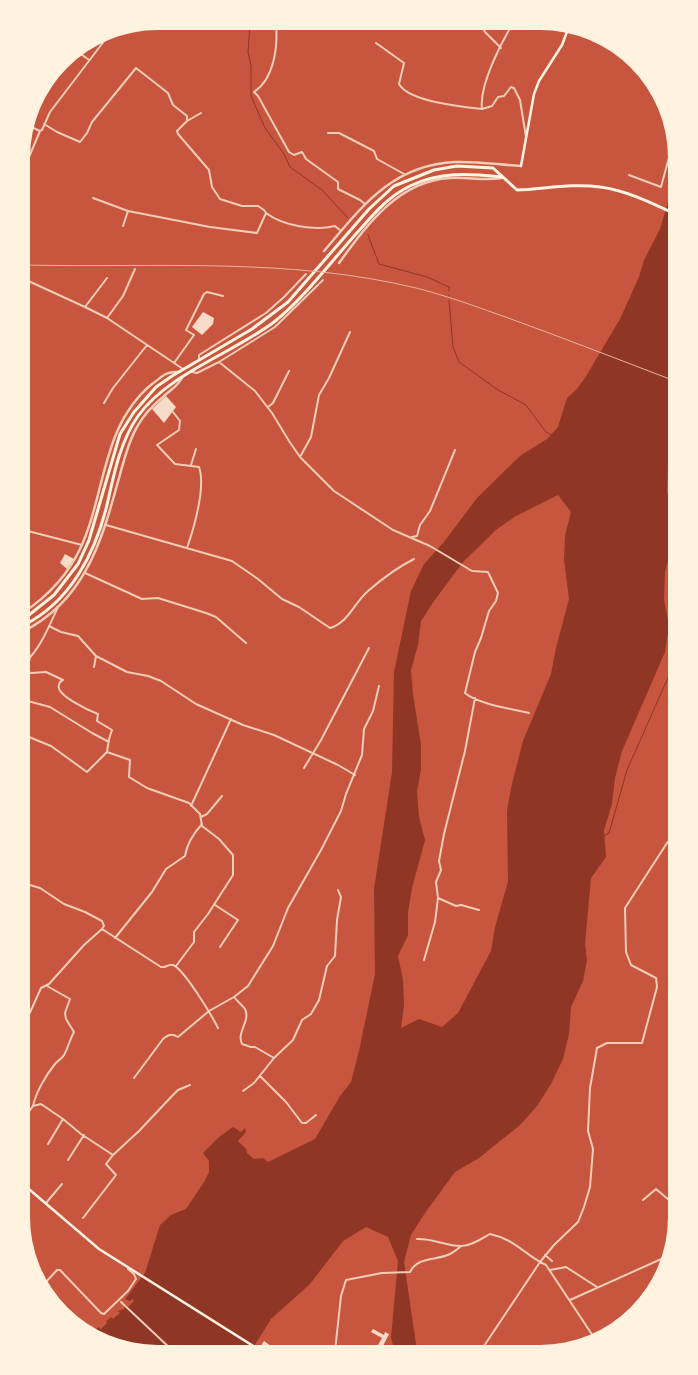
<svg xmlns="http://www.w3.org/2000/svg" width="698" height="1375" viewBox="0 0 698 1375" font-family="Ubuntu,sans-serif">
<style>
.water{fill:#8f3625;fill-rule:evenodd}
.lines{fill:none;stroke-linecap:round;stroke-linejoin:round}
.stream{stroke:#8f3625;stroke-width:1}
.building{fill:#f7dbc8}
.minor{stroke:#f1ccb7;stroke-width:2}
.tertiary{stroke:#f1ccb7;stroke-width:2.5}
.secondary{stroke:#fff3e0;stroke-width:2.5}
.trunk{stroke:#fff3e0;stroke-width:3}
.rail{stroke:#e9b49f;stroke-width:1}
</style>
<rect width="100%" height="100%" fill="#c8553d"/>
<!-- water -->
<path class="water" d="M675 179V414L668 462 667 491 672 517V546L665 572 664 600 669 626 665 652 622 751 615 778 612 804 604 830 606 857 591 878 585 944 587 960 583 981 571 1007 569 1034 563 1059 551 1084 537 1106 520 1125 479 1158 455 1172 425 1213 411 1235 404 1262 416 1344 419 1352H395L391 1338 398 1261 388 1237 366 1227 343 1241 310 1284 271 1319 251 1351C212 1351 119 1360 92 1332L99 1327 101 1329 107 1323 106 1321 112 1317 113 1319 120 1313 118 1311 124 1309V1306L126 1305 128 1307 134 1301 133 1299 130 1301 125 1299 145 1273 160 1225 171 1215 186 1209 204 1182 209 1172V1161L203 1153 219 1137 233 1127 241 1132 245 1128 246 1132 238 1141 246 1149 247 1153 254 1159 263 1158 268 1162 315 1139 340 1096 351 1082 359 1051 375 974 374 889 392 772 394 672 411 591 424 564 444 542 477 498 520 456 547 439 558 427 567 398 576 390 585 378 620 319 639 277 644 260 660 229ZM558 495 571 512 565 536 564 560 569 599 556 648 551 674 523 741 511 788 507 811 508 882 495 927 491 951 458 1013 442 1027 419 1019 401 1028 404 1005 403 980 398 956 408 935V912L412 888 425 840 419 817 417 792 421 769V745L413 694 411 670 418 645 421 621 434 601 463 562 497 529 516 516Z"/>
<g class="lines">
<!-- stream -->
<path class="stream" d="M250 24 248 52 251 66V96L265 128 284 154 290 167 322 190 348 218
M368 235 379 264 427 277 449 287V291
M449 296V295
M449 300 453 347 459 362 498 390 526 405 546 432 552 435
M604 836 609 833 627 770 675 662"/>
</g>
<!-- building -->
<path class="building" d="M203 312 214 318 213 324 202 335 192 327Z
M166 396 176 407 164 423 152 409Z
M65 554 74 559 67 569 60 563Z
M373 1329 384 1335 385 1332 389 1334 382 1348 378 1345 382 1338 371 1332Z
M264 1341 271 1346 267 1351 260 1347Z"/>
<g class="lines">
<!-- minor -->
<path class="minor" d="M276 24C278 47 274 79 254 92L258 96 289 152 294 155 302 152 306 159 338 182V189L360 200 365 204
M482 25 485 32 501 48
M512 25C500 45 479 86 482 109L492 106 498 97 504 96 511 87 514 88 520 100 526 137
M394 27 395 24
M376 43 404 63 399 84C409 102 463 107 482 109
M77 51 89 60
M187 121 201 113
M44 124 57 132 80 142 87 133 92 122 136 68 168 93 173 105 187 116V121L177 131 178 134 209 170 212 187 220 199 242 206H258L264 210 266 213 257 233 210 227 128 211 123 226
M29 126 40 131 42 130 50 112 111 32
M328 133H339L374 151 377 159 404 174
M24 169 40 131
M629 175 661 187 673 143
M93 198 128 211
M266 213C283 226 315 231 335 226L341 231
M24 279 85 307 107 318 183 369
M85 307 107 278
M107 318 123 296 135 269
M199 360V355L266 313 284 297 306 274
M219 362 255 391 272 413 289 441 300 457 334 491 393 530 430 546 472 571 488 572 498 593 496 601 489 611 481 638 475 652 465 693C478 704 512 709 529 713
M174 363 194 335 186 330 204 294 207 292 223 296
M192 372 197 373 219 362 275 327 323 280
M104 403 113 388 147 345
M268 407 273 403 289 371
M173 412 180 421 179 430 157 445 175 464 199 467C206 487 194 528 187 548
M300 457 311 437 319 395 329 378 350 332
M191 465 196 449
M106 525 232 561 258 579 282 599 299 607 330 628C349 622 354 603 368 591 383 578 396 568 414 559
M24 530 82 545
M412 537 417 536 420 525 430 511 455 450
M85 573 142 599 158 598 206 613 216 617 246 643
M49 626 61 632 78 636 96 656 127 672 148 676 161 681 196 704 243 725 274 735 338 765 355 775
M24 653 31 656
M24 663C40 650 49 626 58 607
M94 667 96 656
M26 671 31 673 46 672 63 680C61 681 59 683 59 685 55 695 90 711 98 714L97 721 112 730 109 739 107 752 130 760 129 777 147 788 189 803 200 814 202 826 219 839 233 855V875L208 914 194 932V942L176 966
M24 677 30 658
M475 698 465 751 444 834 439 861 441 870 436 882 438 898 456 906 461 905 479 910
M24 700 50 707 92 733 109 742
M24 735 51 746 87 772 107 752
M304 768 321 740 369 648
M191 806 231 719
M201 817 207 814 222 796
M672 838 675 833
M23 883 40 888 64 904 85 912 102 921 104 926 102 929 161 967C166 968 168 964 173 965 184 969 212 1016 218 1028
M215 905 238 920 220 947
M115 938 152 892 166 869 185 856C187 843 193 834 202 824
M424 960 435 922 438 898
M234 997C237 1001 242 1005 245 1009 251 1021 236 1032 242 1044L251 1047H255L274 1058 293 1040 302 1020 311 1014 319 1000 327 966 335 956 337 920 341 897 338 890
M23 1005 31 1010
M23 1028 41 988 49 984 84 945 102 929
M260 1076 286 1102 302 1123H306L316 1115
M134 1078 163 1039C168 1035 171 1033 178 1037L209 1011 234 997 248 986 273 946 288 908 321 850 341 811 346 794 362 755 364 729 373 711 379 686
M243 1091 254 1083 274 1058
M33 1106C36 1092 46 1075 55 1064 57 1061 62 1059 64 1055 68 1048 70 1039 74 1032L66 1019 65 1013 70 999 47 986
M23 1120 33 1106 41 1104 63 1119 81 1134 113 1155 139 1131 172 1096 178 1090 190 1085
M48 1144 63 1119
M68 1160 84 1135
M643 1200 656 1189 669 1200 675 1198
M46 1203 62 1184
M83 1218 116 1175 106 1164 113 1155
M417 1239C432 1238 446 1246 461 1246 471 1246 481 1239 490 1234 517 1240 523 1254 546 1265L595 1339
M545 1255 552 1261
M550 1270 566 1267 597 1287
M45 1283 57 1270H60L101 1313 104 1314 128 1291 136 1279 134 1274 128 1269
M570 1300 668 1256
M121 1302 173 1351
M335 1351 341 1296 346 1280 382 1273 410 1272C418 1256 436 1261 450 1254 454 1252 458 1249 461 1246
M480 1352 540 1262 554 1245 578 1222 584 1207 590 1187 593 1149 588 1131 590 1088 597 1048 607 1043H642L657 987 656 978 631 965 626 952 625 908 667 843 672 838 675 840"/>
<!-- tertiary -->
<path class="tertiary" d="M324 251C361 208 391 165 455 162 477 161 500 165 521 166
M339 263C367 225 398 181 450 178 468 177 484 181 502 178
M24 612C48 596 67 576 80 549 106 494 101 426 152 384 162 377 166 371 178 372
M24 631C83 601 101 544 117 485 123 465 127 444 137 427 143 416 153 405 163 397 170 390 177 387 182 378"/>
<!-- secondary -->
<path class="secondary" d="M521 166 534 94 539 81 562 45 568 29 570 28
M23 1184 99 1249 261 1351"/>
<!-- trunk -->
<path class="trunk" d="M24 619 54 595 78 564 89 540 120 434 134 412 156 387 172 376 252 329 288 302 369 209 394 186 434 170 457 166 493 168 517 190C544 189 573 183 600 187 625 190 652 203 675 214
M24 625C70 602 95 554 107 505 114 474 120 442 138 416 168 374 233 353 274 322 305 297 329 264 356 234 372 216 387 197 410 186 442 171 469 174 503 177"/>
<!-- rail -->
<path class="rail" d="M24 265C154 268 288 257 416 288 448 296 480 308 511 319 566 339 620 360 675 381"/>
</g>
<!-- crop -->
<path d="M0 0H698V1375H0ZM158 30H540A128 128 0 0 1 668 158V1217A128 128 0 0 1 540 1345H158A128 128 0 0 1 30 1217V158A128 128 0 0 1 158 30Z" fill="#fff3e0" fill-rule="evenodd"/>
</svg>
